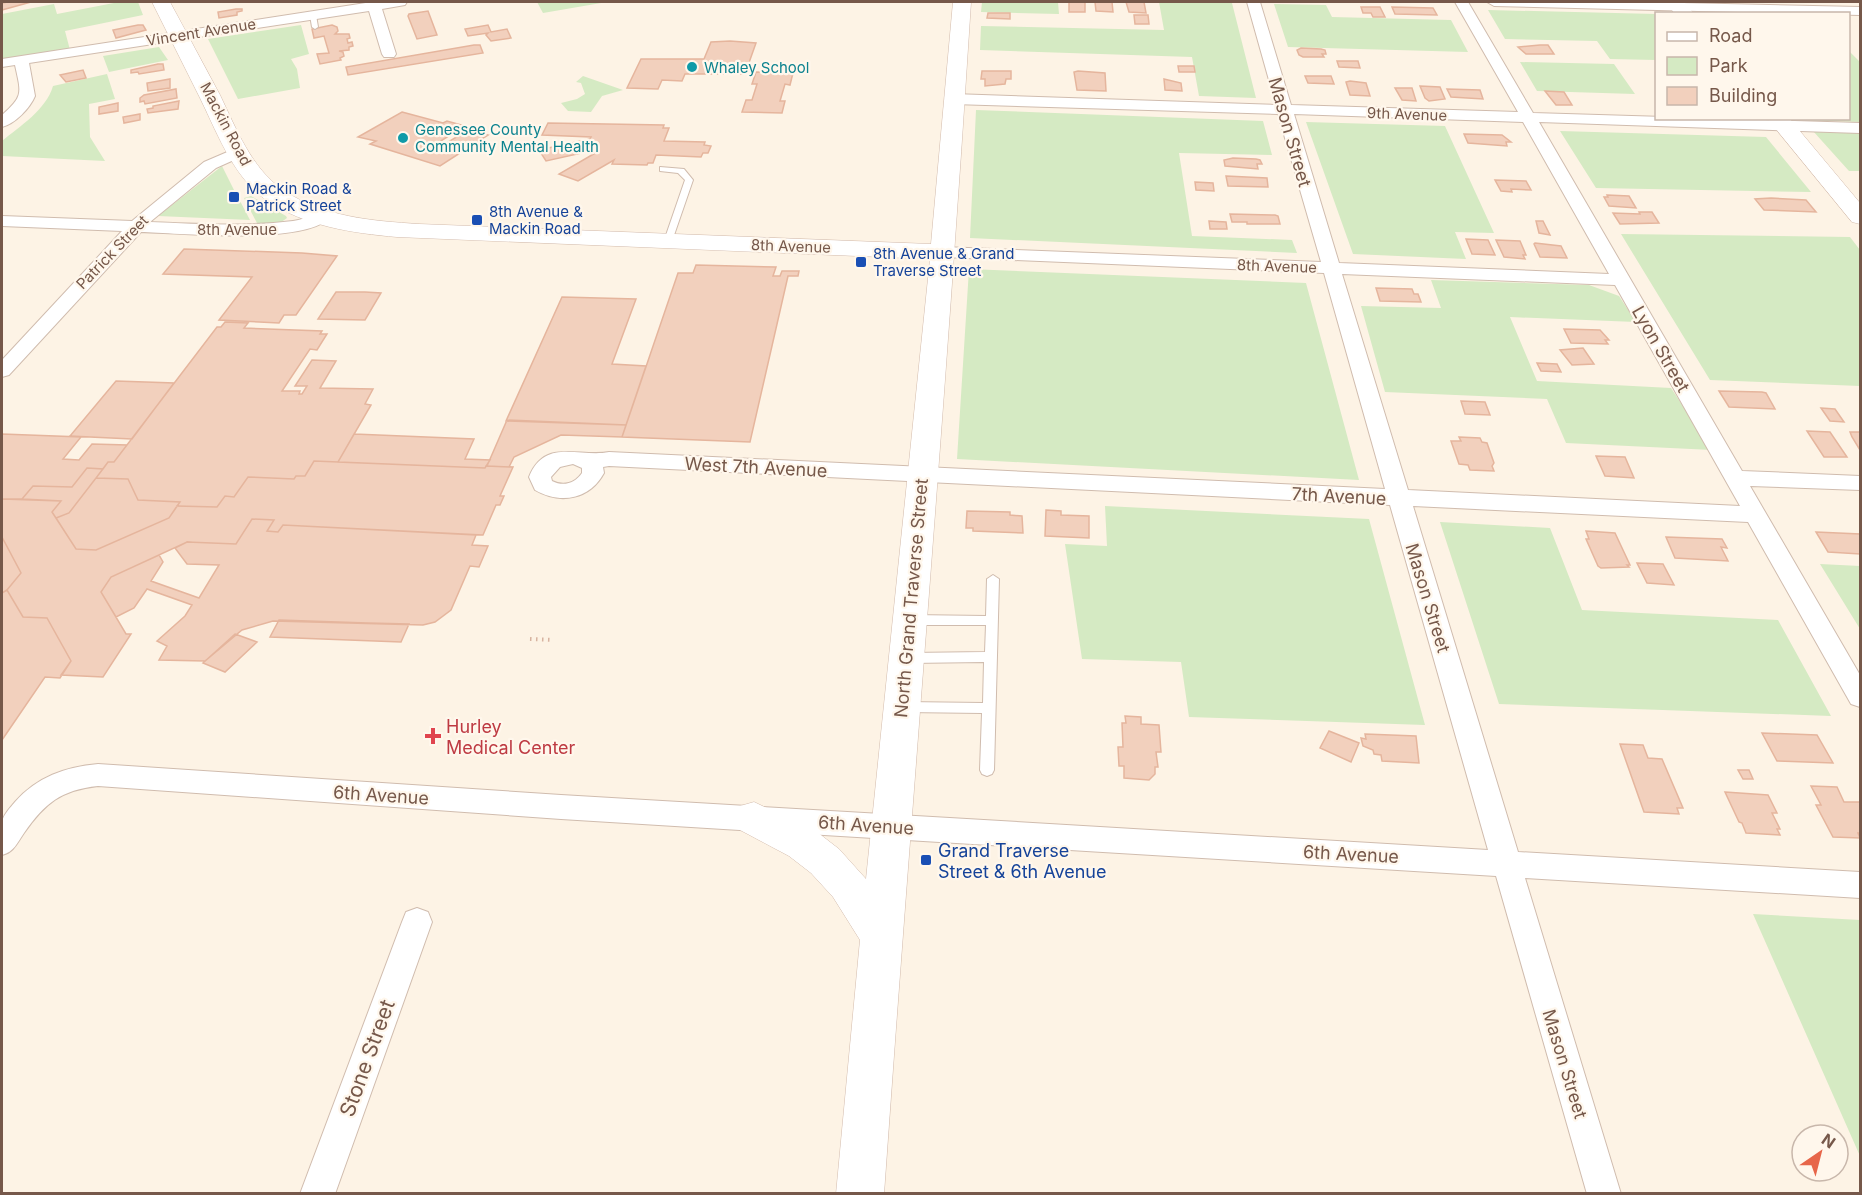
<svg xmlns="http://www.w3.org/2000/svg" width="1862" height="1195" viewBox="0 0 1862 1195" font-family="Inter,sans-serif">
<style>
.green{fill:#d5eac3}
.building{fill:#f2d0bd;stroke:#e5b59d;stroke-width:1.5}
.lines{fill:none;stroke-linecap:round;stroke-linejoin:round}
.lane-casing{stroke:#d0bcae;stroke-width:2}
.street-casing{stroke:#d0bcae;stroke-width:2}
.secondary-casing{stroke:#d3bbac;stroke-width:1}
.path{stroke:#d7b3a0;stroke-width:4;stroke-dasharray:1.5 4.5;stroke-linecap:butt}
.lane{fill:#fff;fill-rule:evenodd}
.street{fill:#fff;fill-rule:evenodd}
.secondary{fill:#fff;fill-rule:evenodd}
.culture-dot{fill:#0f9aa8;stroke:#fff7ec;stroke-width:2}
.transit-dot{fill:#1a4fb4;stroke:#fff7ec;stroke-width:2}
.health-dot{fill:#e0444e;stroke:#fff7ec;stroke-width:2}
.labels{text-anchor:middle;dominant-baseline:central;stroke-width:4.5;stroke-linejoin:round;paint-order:stroke}
.far-street-label{font-size:15px;fill:#76584a;stroke:#fff7ec}
.far-culture-label{font-size:15px;fill:#0d838f;stroke:#fff7ec;text-anchor:start}
.far-transit-label{font-size:15px;fill:#164399;stroke:#fff7ec;text-anchor:start}
.street-label{font-size:18px;fill:#76584a;stroke:#fff7ec}
.health-label{font-size:18px;fill:#be3a42;stroke:#fff7ec;text-anchor:start}
.transit-label{font-size:18px;fill:#164399;stroke:#fff7ec;text-anchor:start}
.near-street-label{font-size:21px;fill:#76584a;stroke:#fff7ec}
</style>
<rect width="100%" height="100%" fill="#fdf3e5"/>
<!-- green -->
<path class="green" d="M119 2H138L143 15 65 31 70 50 3 59 2 14 54 4 57 14Z
M537 2H607L543 13Z
M982 2H1058L1059 14 981 12Z
M1159 2 1232 3 1256 98 1199 96 1192 57 980 50 981 26 1164 30Z
M1274 4 1326 5 1332 17 1451 20 1468 52 1288 47Z
M1488 10 1656 14V60L1610 59 1597 41 1505 39Z
M301 25 309 54 291 59 297 69 300 88 238 99 208 39Z
M159 47 168 60 109 72 103 56Z
M1849 51 1860 62V122L1802 120 1801 119 1848 118Z
M1520 62 1614 64 1635 94 1537 91Z
M107 74 115 99 89 104 90 137 105 161 2 156V141C20 126 46 110 53 86Z
M583 76 623 90 602 96 591 112 568 111 561 103 577 99 585 94 581 83 576 82Z
M976 110 1263 121 1272 155 1179 153 1192 236 1292 240 1297 253 970 238Z
M1306 122 1445 126 1494 233 1455 232 1466 259 1353 254Z
M1560 131 1766 137 1811 192 1596 188Z
M1813 131 1860 133V171H1849Z
M222 166 235 192 230 194 233 201 239 199 250 220 158 216Z
M251 196 286 216 287 218 280 223 258 225 244 198Z
M1621 234 1850 237 1860 250V386L1710 380Z
M969 269 1306 283 1359 480 957 459Z
M1431 280 1589 285 1619 296 1636 322 1510 317 1537 381 1671 388 1712 450 1566 443 1547 399 1385 392 1361 306 1441 308Z
M1105 506 1369 519 1425 725 1189 717 1181 662 1082 659 1065 544 1107 546Z
M1440 522 1550 528 1582 610 1778 620 1831 716 1499 704Z
M1820 564 1860 566V629Z
M1753 914 1860 920V1156Z"/>
<!-- building -->
<path class="building" d="M8 2H31L2 10V3Z
M1069 2H1085V12H1069Z
M1095 2H1112L1113 12 1096 11Z
M1126 2H1144L1146 13 1129 12Z
M1361 7H1380L1385 17H1373L1371 13H1363Z
M1392 7 1433 8 1437 15 1395 14Z
M236 9H242V11L237 12V15L219 18 218 12Z
M428 11 437 35 417 39 408 16 409 14Z
M988 13H1010V19L987 18Z
M1134 15H1148L1149 24H1135Z
M138 25H143L146 30 116 38 113 30Z
M332 25 337 27 338 31 335 34H349L350 38 347 39 348 43 352 42 353 46 349 47V50L339 51 343 52 344 56 340 58 341 60 320 64 317 54 329 53 324 36 314 38 312 29Z
M488 25 491 32 507 29 511 38 491 41 486 35 488 33 468 36 465 29Z
M730 41 756 43 745 74H685L682 81 662 80 658 89 627 88 641 59H704L711 42Z
M474 45H480L483 53 348 75 346 67Z
M1540 45H1548L1554 54H1526L1518 47Z
M1301 48 1321 49 1325 50 1326 54H1322L1324 57H1303L1299 55 1297 50Z
M1337 61H1358L1360 68 1339 67Z
M158 64H163L164 70 139 74 138 72 131 73V70Z
M1178 66H1194L1195 72H1179Z
M83 70 86 78 66 82 60 75Z
M982 71H1011V79H1006L1005 84 985 86V79H981Z
M1078 71 1105 73 1106 91 1077 90 1074 72Z
M756 72 793 73 790 85 785 84 780 101H785L782 113 742 112 746 100H752L757 84H752Z
M1305 76H1331L1334 84 1308 83Z
M170 79V88L148 91 147 83Z
M1164 79 1181 83 1182 91 1165 90Z
M1350 81 1366 83 1370 96 1350 95 1346 82Z
M1420 86 1440 87 1445 99 1429 101 1425 98Z
M1395 88H1412L1416 101 1402 100Z
M176 89 177 98 145 104 144 101 140 102V98L144 95Z
M1447 89 1480 90 1483 99 1451 97Z
M1545 91 1564 92 1572 105H1556Z
M179 101 178 109 148 113 147 109 153 108V106Z
M118 103V111L99 114V107Z
M402 112 443 123 447 121 465 126 439 142 445 144 468 130 488 135 440 166 370 144 376 141 358 137Z
M140 114V120L124 123 123 117Z
M548 123 664 125 663 128H669L664 141 705 142 704 145 711 146 708 153H703L701 157 656 155 653 163H648L647 165 612 164 614 160 578 181 559 174 597 152 595 150 546 161 539 150 590 139 591 137 542 135Z
M1464 134 1502 135 1511 142H1506L1507 146 1468 143Z
M1233 158 1256 159 1260 160 1262 164H1257L1258 169 1225 166 1224 160Z
M1226 176 1267 178 1268 187 1228 186Z
M1495 180 1526 181 1531 190 1511 189 1512 192 1501 191Z
M1195 182 1213 183 1214 191 1196 190Z
M1607 195 1629 196 1636 208 1609 206 1604 197H1608Z
M1771 198 1806 200 1816 212 1764 210 1755 199Z
M1639 212H1652L1659 223 1620 224 1613 213 1640 214Z
M1230 214 1275 215 1278 216 1280 224H1247V222H1232Z
M1209 221 1226 222 1227 229H1210Z
M1536 221H1543L1550 235 1539 233Z
M1466 239 1488 240 1495 255 1472 254Z
M1496 240 1520 241 1526 255H1523L1525 259 1504 257Z
M1535 243 1561 246 1567 258 1540 257 1534 244Z
M184 249 302 253 337 256 296 315H284L279 323 219 320 252 277 163 274Z
M696 265 776 267 773 276H780L782 271H799L798 276H788L750 442 622 437 678 273H693Z
M1376 288 1412 289 1414 294H1418L1421 302 1380 301Z
M336 292H365L381 293 365 320 318 319Z
M562 297 636 299 612 364 646 366 626 425 506 421Z
M225 322 248 323 244 328 322 331 320 334H327L317 350 310 349 282 391H300L299 394H302L307 386H295L312 360 336 361 320 388 373 389 365 404 371 405 338 462 314 461 305 476H296L294 479 248 477 234 497 225 496 217 507 177 506 180 502 138 500 128 479 96 478 108 462H114L217 327H221Z
M1564 329 1600 330 1609 340H1605L1608 344 1571 343Z
M1583 348 1594 364 1572 365 1560 350Z
M1537 363 1557 364 1561 372 1541 371Z
M116 381 174 383 132 439 70 436Z
M1719 391 1762 392 1766 393 1775 409 1729 407Z
M1461 401 1485 402 1490 415 1465 414Z
M1821 408 1835 409 1844 422 1830 421Z
M507 420 626 425 622 437 561 435 514 457 509 467 487 466Z
M1807 431 1830 432 1847 457H1824Z
M1850 432H1860V450L1852 437Z
M2 434 81 437 63 459 79 460 92 444 127 445 114 462H108L103 469 87 468 72 487 33 486 22 499H2Z
M354 434 474 439 465 459 490 460 485 468 338 462Z
M1459 437 1480 438 1482 442 1487 443 1494 463 1492 466 1494 471 1470 470 1468 465 1459 464 1451 441H1461Z
M1596 456 1625 457 1634 478 1605 476Z
M314 461 485 468 486 466 513 467 500 496H504L500 505H496L483 535 283 525 278 532 267 531 274 520 252 519 236 544 187 542 111 577 101 592 126 634H131L103 677 61 675 71 661 47 618 23 617 7 590 21 573 2 537V499L61 501 52 512 76 549 96 550 169 518 177 506 217 507 225 496 234 497 248 477 294 479 296 476H305Z
M87 468 103 469 69 513 56 518 52 512 61 501 22 499 33 486 72 487Z
M96 478 128 479 138 500 180 502 169 518 96 550 76 549 56 518 69 513Z
M1046 510 1061 511V515L1089 516V538L1045 536Z
M967 511 1010 512V515L1022 516 1023 533 973 531V528H966Z
M252 519 274 520 267 531 278 532 283 525 476 535 472 545 488 546 479 567 470 566 451 610 435 622 423 625 273 621 242 630 205 661 159 660 167 646 157 641 185 616 192 605 147 589 134 608 116 617 101 592 111 577 159 555 163 562 151 581 199 598 219 565 187 564 175 548 187 542 236 544Z
M1586 531 1615 533 1630 565H1627L1629 567 1601 568 1598 566 1586 539H1589Z
M1816 532 1860 534V554L1828 552Z
M2 537 21 573 7 590 2 593Z
M1666 537 1722 539 1727 548 1721 547 1728 561 1675 558Z
M1637 563 1663 564 1674 585 1647 583Z
M7 590 23 617 47 618 71 661 60 678 45 677 2 740V593Z
M279 620 368 623 409 624 401 642 270 637Z
M235 634 257 642 225 672 203 663Z
M1125 716 1141 717V724L1159 725 1161 752H1156L1158 767H1155V774L1149 780 1124 778V766H1119L1118 747H1123L1122 723H1126Z
M1329 731 1359 743 1351 762 1320 748Z
M1762 733 1817 735 1833 763 1777 761Z
M1365 734 1416 736 1419 763 1382 761 1381 755 1374 754 1373 750 1363 746 1361 738 1366 739Z
M1620 744 1643 745 1648 758 1662 759 1683 808H1677L1679 814 1644 812Z
M1738 770H1749L1753 779H1743Z
M1811 786 1837 787 1844 802H1860V833H1858L1860 838 1833 837 1816 805H1821Z
M1725 792 1768 795 1777 813H1772L1780 829H1777L1780 835 1746 833 1742 823 1739 822Z"/>
<g class="lines">
<!-- lane casing -->
<g class="lane-casing">
<path id="lane" d="M313 13 316 15 318 27 315 29 312 27 310 15Z
M660 167 684 169 693 180 672 241 668 244 664 241 685 180 678 173 660 171Z
M993 575 999 579 994 770 992 774 987 776 982 774 980 770 982 713 905 712 900 711 899 707 900 703 905 702 983 703 984 662 910 663 906 661 904 658 906 655 910 653 985 652 986 625H911L907 623 905 620 907 617 911 615 986 616 987 579Z"/>
</g>
<!-- street casing -->
<g class="street-casing">
<path id="street" d="M372 2H407L405 5 382 9 396 54 394 57H384L382 54 369 11 29 63 35 96C30 108 15 124 2 127V115C24 96 21 93 15 65L2 67V59Z
M1247 2H1260L1291 105 1518 112 1455 2H1468L1533 113 1860 123V133L1539 122 1742 471 1860 476V490L1750 486 1860 675V707L1851 704 1748 522 1413 506 1518 852 1860 872V898L1525 878 1621 1194H1587L1496 876 561 819 98 786C61 790 45 803 24 833 17 843 14 852 2 855 2 845 0 832 2 822 3 815 10 808 15 802 37 777 65 767 98 764L561 795 1488 850 1390 505 609 466 603 467 604 473C590 499 561 505 535 490L529 477C545 437 580 458 609 452L1385 489 1324 273 943 257 937 256 934 252 937 248 943 247 1321 262 1278 114 953 104 945 99 953 94 1276 105ZM1294 114 1523 122 1609 274 1339 263ZM1342 274 1615 285 1740 506 1408 490ZM573 464 582 468V473C575 483 564 487 552 481L551 477 560 467Z
M1487 2H1637L1860 7V15L1494 6Z
M239 147 245 149 247 152 245 155 216 168 150 222C200 224 244 227 293 221 306 220 315 209 328 212L331 216C309 246 177 233 141 232L9 375 2 377V360L122 231 2 226V216L132 221 204 162Z
M417 908 428 912 432 922 335 1194H300L402 922 406 912Z"/>
</g>
<!-- secondary casing -->
<g class="secondary-casing">
<path id="secondary" d="M152 2H170C187 33 203 64 220 95 236 128 251 168 283 190 323 217 372 221 419 224L931 244 953 2H971C946 400 912 796 884 1194H836L860 940 833 897 811 873 789 856 740 830 735 818 740 806 754 802 817 832 839 849 866 879 930 259 397 237C352 233 304 226 266 200 231 175 216 129 197 92 182 62 167 32 152 2Z
M1666 2H1684L1694 14H1675Z
M1767 118H1789L1860 203V224L1852 222Z"/>
</g>
<!-- path -->
<path class="path" d="M530 639 553 640"/>
<!-- lane -->
<use href="#lane" class="lane"/>
<!-- street -->
<use href="#street" class="street"/>
<!-- secondary -->
<use href="#secondary" class="secondary"/>
</g>
<!-- markers -->
<g class="culture-dot">
<circle cx="692" cy="67" r="6"/>
<circle cx="403" cy="138" r="6"/>
</g>
<g class="transit-dot">
<rect x="228" y="191" width="12" height="12" rx="3"/>
<rect x="471" y="214" width="12" height="12" rx="3"/>
<rect x="855" y="256" width="12" height="12" rx="3"/>
<rect x="920" y="854" width="12" height="12" rx="3"/>
</g>
<path class="health-dot" d="M430 727h6v6h6v6h-6v6h-6v-6h-6v-6h6z"/>
<g class="labels">
<!-- far-street labels -->
<g class="far-street-label">
<text transform="translate(201 32) rotate(-9)">Vincent Avenue</text>
<text transform="translate(1407 114) rotate(2)">9th Avenue</text>
<text transform="translate(226 124) rotate(62)">Mackin Road</text>
<text x="237" y="229">8th Avenue</text>
<text transform="translate(791 246) rotate(2)">8th Avenue</text>
<text transform="translate(112 252) rotate(-46)">Patrick Street</text>
<text transform="translate(1277 266) rotate(2)">8th Avenue</text>
</g>
<!-- far-culture labels -->
<g class="far-culture-label">
<text x="704" y="67">Whaley School</text>
<text x="415" y="129">Genessee County<tspan x="415" dy="17">Community Mental Health</tspan></text>
</g>
<!-- far-transit labels -->
<g class="far-transit-label">
<text x="246" y="188">Mackin Road &amp;<tspan x="246" dy="17">Patrick Street</tspan></text>
<text x="489" y="211">8th Avenue &amp;<tspan x="489" dy="17">Mackin Road</tspan></text>
<text x="873" y="253">8th Avenue &amp; Grand<tspan x="873" dy="17">Traverse Street</tspan></text>
</g>
<!-- street labels -->
<g class="street-label">
<text transform="translate(1290 132) rotate(74)">Mason Street</text>
<text transform="translate(1661 349) rotate(60)">Lyon Street</text>
<text transform="translate(756 467) rotate(3)">West 7th Avenue</text>
<text transform="translate(1339 496) rotate(3)">7th Avenue</text>
<text transform="translate(911 598) rotate(-85)">North Grand Traverse Street</text>
<text transform="translate(1428 598) rotate(73)">Mason Street</text>
<text transform="translate(381 795) rotate(4)">6th Avenue</text>
<text transform="translate(866 825) rotate(4)">6th Avenue</text>
<text transform="translate(1351 854) rotate(3)">6th Avenue</text>
<text transform="translate(1565 1064) rotate(73)">Mason Street</text>
</g>
<!-- health labels -->
<g class="health-label">
<text x="446" y="726">Hurley<tspan x="446" dy="21">Medical Center</tspan></text>
</g>
<!-- transit labels -->
<g class="transit-label">
<text x="938" y="850">Grand Traverse<tspan x="938" dy="21">Street &amp; 6th Avenue</tspan></text>
</g>
<!-- near-street labels -->
<g class="near-street-label">
<text transform="translate(367 1058) rotate(-70)">Stone Street</text>
</g>
</g>
<!-- border -->
<rect width="1862" height="1195" fill="none" stroke="#76584a" stroke-width="6"/>
<!-- legend -->
<rect x="1655" y="12" width="195" height="108" fill="#fff7ec" stroke="#c8b7ab" stroke-width="1.5"/>
<rect x="1667" y="32" width="30" height="9" fill="#ffffff" stroke="#c8b7ab" stroke-width="1.5"/>
<text x="1709" y="42" font-size="18" fill="#76584a">Road</text>
<rect x="1667" y="57" width="30" height="18" fill="#d5eac3" stroke="#c8b7ab" stroke-width="1.5"/>
<text x="1709" y="72" font-size="18" fill="#76584a">Park</text>
<rect x="1667" y="87" width="30" height="18" fill="#f2d0bd" stroke="#c8b7ab" stroke-width="1.5"/>
<text x="1709" y="102" font-size="18" fill="#76584a">Building</text>
<!-- north arrow -->
<g transform="translate(1820 1153) rotate(35)"><circle r="28" fill="#fff7ec" stroke="#c8b7ab" stroke-width="1.5"/>
<path d="M0-4.5L10 22L0 15L-10 22Z" fill="#e7664a"/>
<text y="-9" font-size="16" font-weight="bold" text-anchor="middle" fill="#76584a">N</text>
</g>
</svg>
